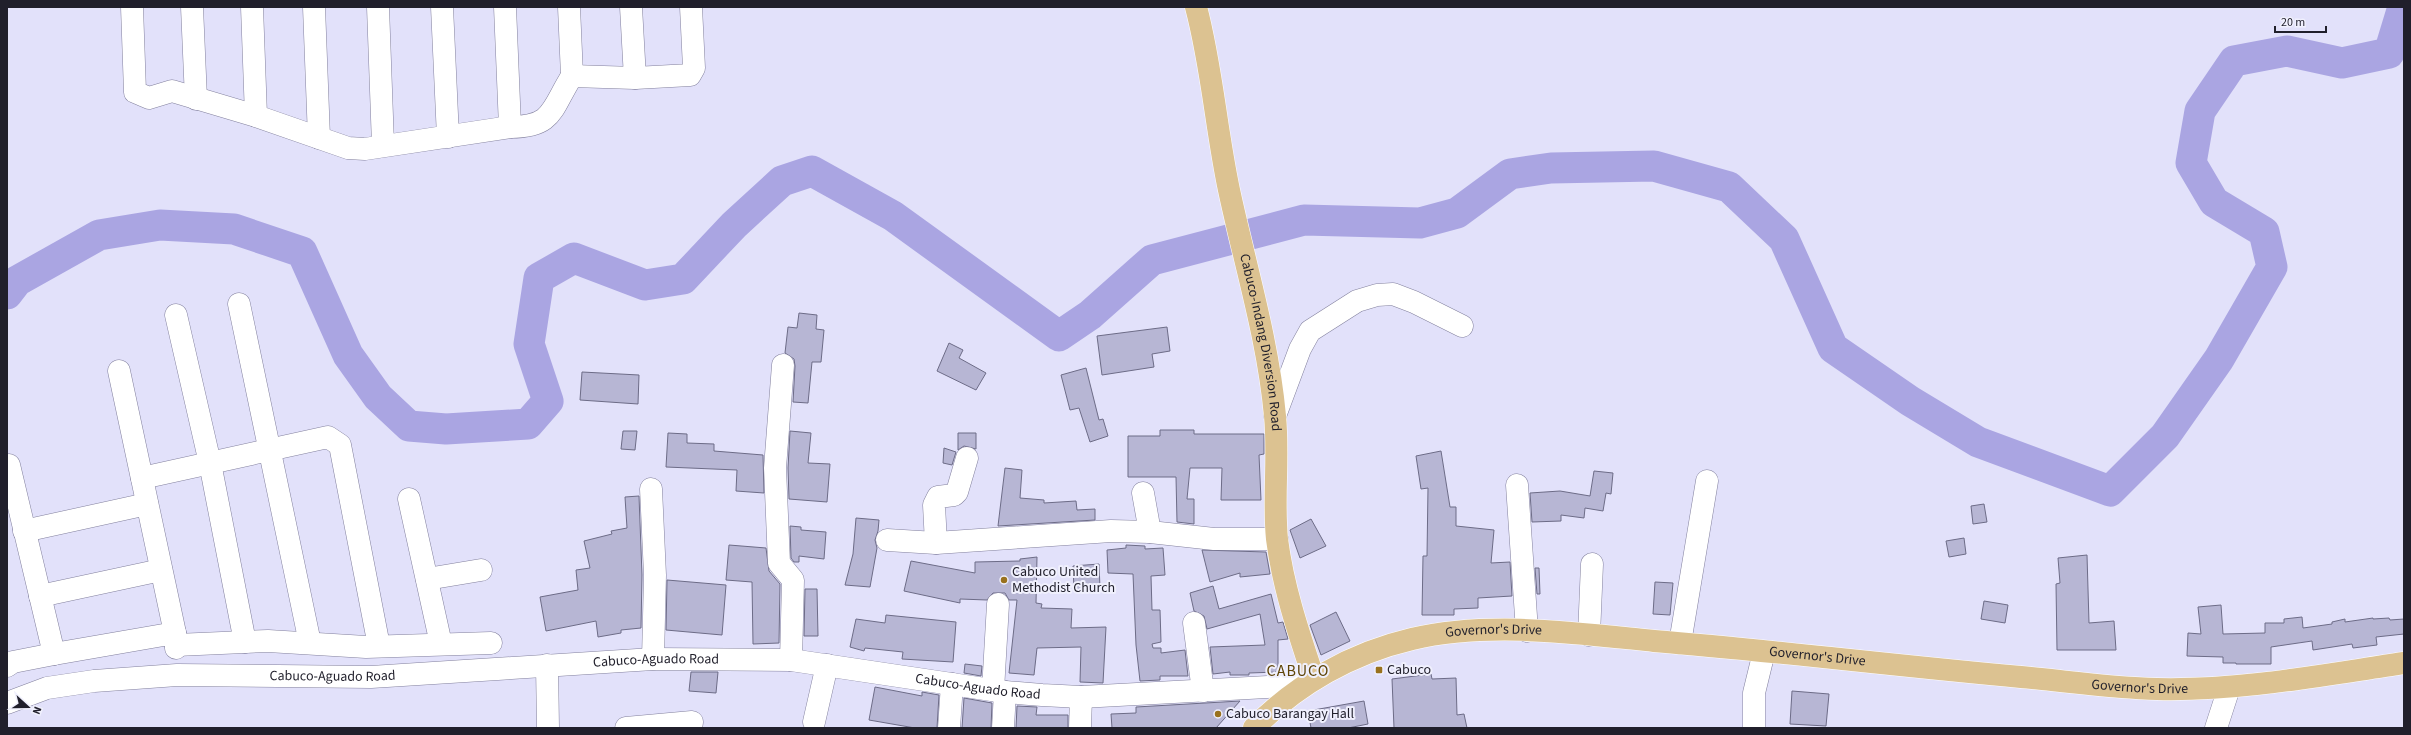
<svg xmlns="http://www.w3.org/2000/svg" width="2411" height="735" viewBox="0 0 2411 735" font-family="'Source Sans 3',sans-serif">
<style>
.lines{fill:none;stroke-linecap:round;stroke-linejoin:round}
.river{stroke:#aaa5e2;stroke-width:31}
.building{fill:#b7b6d4;stroke:#6d6c87}
.minor-casing{stroke:#83819e;stroke-width:23}
.major-casing{stroke:#fff;stroke-width:23}
.minor{stroke:#fff;stroke-width:22}
.major{stroke:#dcc291;stroke-width:22}
.poi-dot{fill:#99711d;stroke:#f0f0fd;stroke-width:1.5}
.labels{text-anchor:middle;dominant-baseline:central;stroke-width:4;stroke-linejoin:round;paint-order:stroke}
.street-label{font-size:14px;fill:#201f2b;stroke:#f0f0fd}
.poi-label{font-size:14px;fill:#201f2b;stroke:#f0f0fd;text-anchor:start}
.quarter-label{font-size:16px;letter-spacing:1px;fill:#5f4407;stroke:#f0f0fd}
</style>
<rect width="100%" height="100%" fill="#e2e1fa"/>
<g class="lines">
<!-- river -->
<path class="river" d="M7 294 17 281 99 235 160 225 234 229 302 252 348 355 378 397 409 426 446 429 528 424 548 401 529 344 539 278 574 258 645 285 683 279 734 225 782 181 812 171 893 216 1059 336 1090 315 1152 260 1304 220 1420 223 1457 213 1510 174 1551 168 1654 166 1729 187 1784 239 1833 348 1910 401 1978 442 2110 491 2165 436 2219 359 2272 267 2264 232 2214 202 2191 163 2200 111 2234 61 2287 51 2342 63 2389 53 2403 7"/>
</g>
<!-- building -->
<path class="building" d="M799 313 817 315 816 329 824 330 821 362H812L808 403 793 402 795 366 794 359 785 353 788 327 797 328Z
M1167 327 1170 351 1152 354 1154 367 1102 375 1097 336Z
M949 343 963 350 959 358 986 373 976 390 937 371Z
M1086 368 1099 420 1103 419 1108 436 1090 442 1079 408 1070 410 1061 375Z
M582 372 639 375 638 404 580 400Z
M1160 430H1194V434H1264V454L1259 455 1261 500H1221L1222 468H1190L1187 499H1194V524L1177 522 1176 477H1128V436H1160Z
M623 431H637L635 450 621 449Z
M790 431 811 433 808 463 830 464 827 502 789 499 788 468Z
M668 433 687 434V443L714 444V451L763 455 764 493 736 491 737 470 666 467Z
M958 433H976V449L964 446 958 450Z
M944 448 956 452 952 465 943 463Z
M1441 451 1450 507H1456V526L1494 530 1491 563 1510 562 1512 596 1478 598V608L1454 609V615H1422L1423 556H1427L1428 488 1421 489 1416 456Z
M1005 468 1022 470 1020 498 1044 500V503L1076 501 1077 510 1095 509V520L998 526Z
M1594 471 1613 473 1611 494 1606 493 1603 511 1585 508 1584 518 1561 515V521L1532 522 1530 493 1560 491 1590 496Z
M639 496 642 575 641 628 621 630V633L598 637 596 621 546 631 540 597 578 590 576 570 590 568 584 541 612 534 611 531 627 528 625 497Z
M1984 504 1987 522 1973 524 1971 506Z
M856 518 879 520 878 531 875 540 877 548 870 587 845 585 853 554Z
M1311 519 1326 546 1300 558 1290 530Z
M790 526 801 527V530L826 532 824 559 799 556V562H794L791 558Z
M1964 538 1966 554 1949 557 1946 541Z
M729 545 766 548 769 571 780 584 779 643 753 644 752 582 726 580Z
M1126 545 1145 546V549L1163 548 1165 575 1151 576 1152 610H1160L1161 642 1152 644 1153 648H1161V653L1185 650 1188 676H1160V680L1140 681 1136 645 1133 574 1108 573 1107 550 1126 548Z
M1202 550 1266 552 1270 574 1240 577V573L1210 582Z
M2087 555 2089 623 2114 621 2116 650H2057L2056 584 2060 583 2058 558Z
M1037 557 1036 603 1042 604 1041 608 1072 609 1071 628 1106 627 1103 683 1080 682 1081 647 1037 648 1034 675 1009 673 1017 600H1009L1005 593H993L987 600 960 599V603L904 591 911 561 975 573V562L1020 561V559Z
M1099 564 1100 588 1074 590 1073 566Z
M1535 568H1539L1540 594H1537Z
M667 580 726 585 722 635 666 630Z
M1655 582 1673 583 1670 615 1653 614Z
M1213 586 1219 609 1271 594 1278 623 1283 622 1288 639 1278 640V672L1249 673V675H1230V672L1213 674 1210 647 1265 645 1260 614 1207 629 1204 616 1194 611 1190 593Z
M805 589H817L818 636H804Z
M1984 601 2008 605 2005 623 1981 619Z
M2221 605 2223 634 2265 633V623H2284V619L2302 617 2303 628 2332 624V622L2345 619V622L2373 618V619L2389 618 2390 620 2404 619V634L2376 637 2377 645 2353 648 2352 644 2313 650 2312 641 2271 647V664H2236V663H2223V657L2187 656 2188 633 2201 634 2198 607Z
M1336 612 1350 641 1321 655 1310 625Z
M886 615 956 622 953 662 902 659 903 652 865 648 864 651 850 647 856 619 885 623Z
M965 664 982 666 981 676 964 673Z
M691 672H718L716 693 689 691Z
M1431 674 1432 679 1456 678 1457 715 1464 714 1467 728H1394L1392 679Z
M875 687 922 696V692L939 695 937 728H915L869 720Z
M1792 691 1829 694 1826 726 1790 724Z
M964 698 992 703 991 728H962Z
M1240 701 1216 728H1112L1111 714 1136 713V707Z
M1364 701 1368 724 1348 728H1311L1308 711Z
M1017 706 1037 707 1036 715H1068V728H1016Z"/>
<g class="lines">
<!-- minor casing -->
<g class="minor-casing">
<g id="minor">
<path d="M132 7 135 92 149 98 172 91 256 116 348 148 365 149 510 127C554 127 551 109 572 76L635 78 690 75 694 68 691 7"/>
<path d="M192 7 196 99"/>
<path d="M252 7 256 116"/>
<path d="M314 7 319 138"/>
<path d="M378 7 383 145"/>
<path d="M442 7 448 137"/>
<path d="M505 7 510 127"/>
<path d="M569 7 572 76"/>
<path d="M631 7 635 78"/>
<path d="M239 304 310 643"/>
<path d="M176 315 210 463 245 642"/>
<path d="M783 365 775 468 779 563 793 580 791 660"/>
<path d="M119 371 175 633"/>
<path d="M1275 416 1300 349 1310 331 1357 301 1377 295 1393 294 1414 302 1462 326"/>
<path d="M9 465 54 654"/>
<path d="M142 478 328 437 340 445 379 646"/>
<path d="M1517 485 1527 631"/>
<path d="M651 489 655 575 653 659"/>
<path d="M1143 493 1150 532"/>
<path d="M409 499 441 644"/>
<path d="M24 531 147 504"/>
<path d="M887 540 936 543 1111 531 1150 532 1214 539H1277"/>
<path d="M936 543 934 505 938 497 954 495 957 492 967 458"/>
<path d="M427 579 481 570"/>
<path d="M40 596 161 570"/>
<path d="M1194 623 1203 691"/>
<path d="M1589 635 1592 564"/>
<path d="M1680 643 1707 481"/>
<path d="M176 645 268 641 366 647 491 643"/>
<path d="M547 665 548 728"/>
<path d="M7 666 13 662 54 654 175 633 176 648"/>
<path d="M993 690 998 604"/>
<path id="s1" d="M7 703 47 688 94 681 177 675 371 677 653 659 791 660 1005 692 1042 695 1081 697 1305 685"/>
<path d="M814 722 827 665"/>
<path d="M626 728 692 722 691 728"/>
<path d="M949 728 952 684"/>
<path d="M1003 728 1005 692"/>
<path d="M1080 728 1081 697"/>
<path d="M1754 728V693L1764 652"/>
<path d="M2216 728 2229 688"/>
</g>
</g>
<!-- major casing -->
<g class="major-casing">
<g id="major">
<path id="s2" d="M1196 7C1212 67 1216 129 1229 190 1245 265 1268 339 1275 416 1279 457 1273 499 1277 539 1283 587 1299 634 1314 679"/>
<path id="s3" d="M1254 728C1297 684 1352 653 1412 639 1490 621 1575 633 1654 641 1777 651 1898 666 2021 677 2066 681 2111 688 2157 689 2240 691 2322 675 2404 663"/>
</g>
</g>
<!-- minor -->
<use href="#minor" class="minor"/>
<!-- major -->
<use href="#major" class="major"/>
</g>
<!-- markers -->
<g class="poi-dot">
<circle cx="1004" cy="580" r="4"/>
<rect x="1375" y="666" width="8" height="8" rx="2"/>
<circle cx="1218" cy="714" r="4"/>
</g>
<g class="labels">
<!-- street labels -->
<g class="street-label">
<text stroke="none"><textPath href="#s2" startOffset="342">Cabuco-Indang Diversion Road</textPath></text>
<text stroke="none"><textPath href="#s3" startOffset="266">Governor's Drive</textPath></text>
<text stroke="none"><textPath href="#s3" startOffset="591">Governor's Drive</textPath></text>
<text stroke="none"><textPath href="#s1" startOffset="653">Cabuco-Aguado Road</textPath></text>
<text stroke="none"><textPath href="#s1" startOffset="329">Cabuco-Aguado Road</textPath></text>
<text stroke="none"><textPath href="#s1" startOffset="977">Cabuco-Aguado Road</textPath></text>
<text stroke="none"><textPath href="#s3" startOffset="915">Governor's Drive</textPath></text>
</g>
<!-- poi labels -->
<g class="poi-label">
<text x="1012" y="572">Cabuco United<tspan x="1012" dy="16">Methodist Church</tspan></text>
<text x="1387" y="670">Cabuco</text>
<text x="1226" y="714">Cabuco Barangay Hall</text>
</g>
<!-- quarter labels -->
<g class="quarter-label">
<text x="1298" y="671">CABUCO</text>
</g>
</g>
<!-- border -->
<rect width="2411" height="735" fill="none" stroke="#201f2b" stroke-width="16"/>
<!-- north arrow -->
<g transform="translate(28 707) rotate(111)" stroke="#f0f0fd" stroke-width="3" paint-order="stroke">
<path d="M0-3L7 15L0 10L-7 15Z" fill="#201f2b"/>
<text y="-6" font-size="11" font-weight="bold" text-anchor="middle" fill="#201f2b">N</text>
</g>
<!-- scale -->
<path d="M2275 26v6h51v-6" fill="none" stroke="#201f2b" stroke-width="2"/>
<text x="2281" y="26" font-size="12" fill="#201f2b" stroke="#f0f0fd" stroke-width="3" paint-order="stroke">20 m</text>
</svg>
